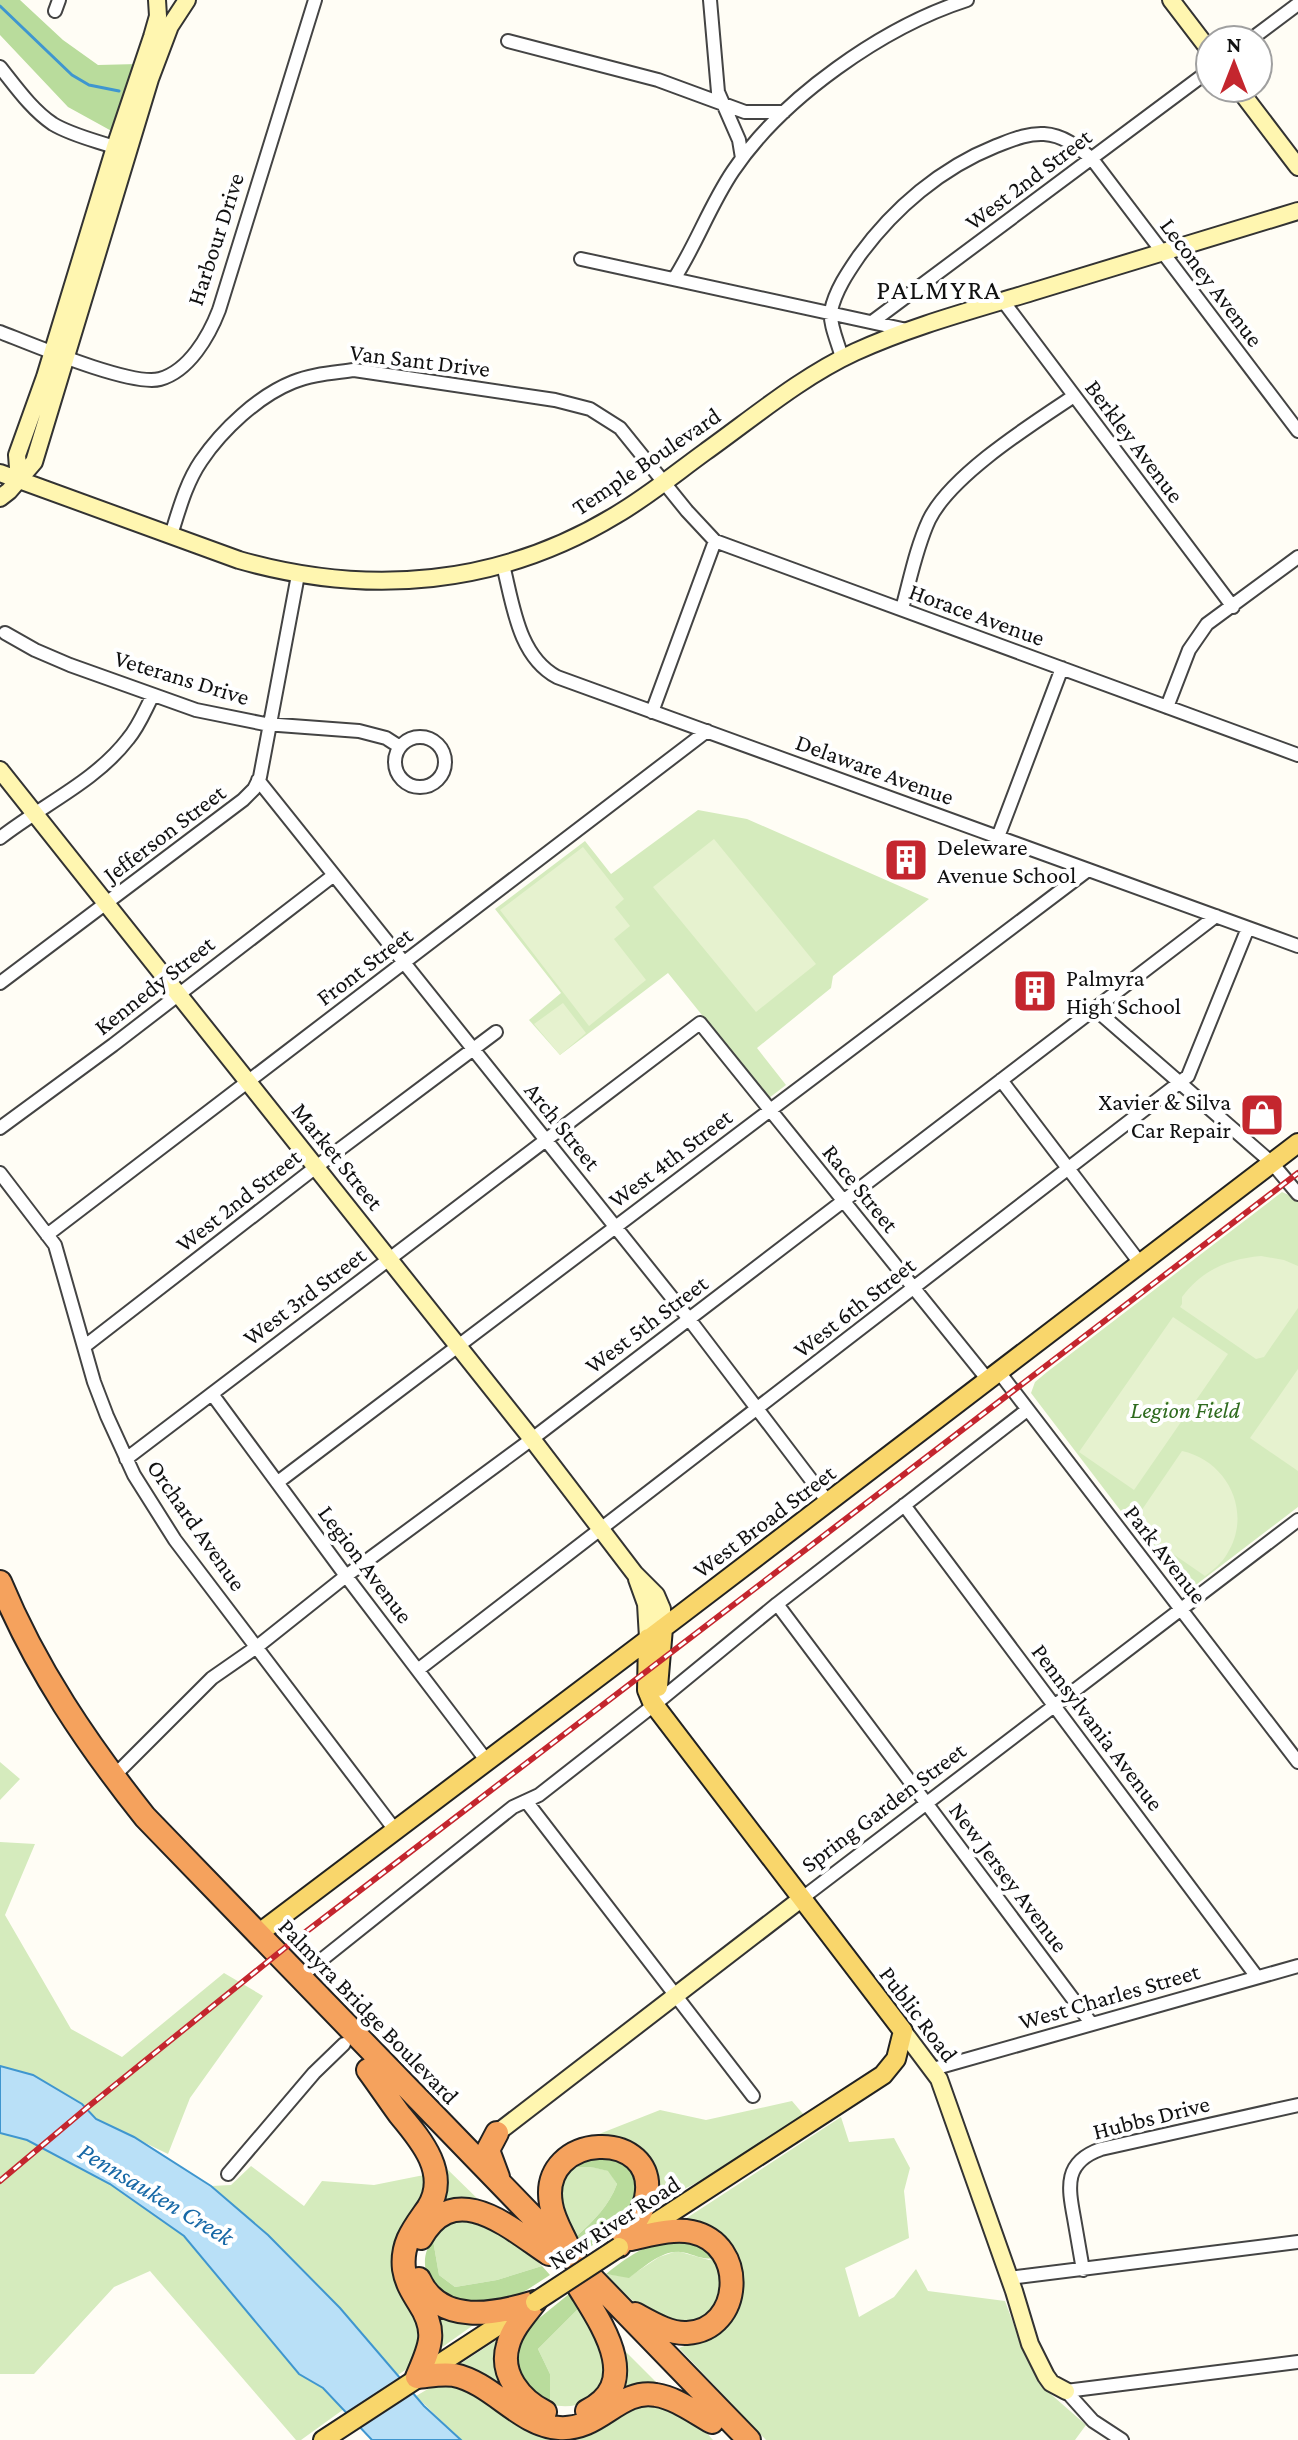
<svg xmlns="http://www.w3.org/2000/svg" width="1298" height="2440" viewBox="0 0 1298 2440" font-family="'Crimson Pro',serif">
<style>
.green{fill:#d5ebbd}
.forest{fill:#b9dc9c}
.pitch{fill:#e6f2cf}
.water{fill:#b9e0f7;stroke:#3f96cf;stroke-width:2}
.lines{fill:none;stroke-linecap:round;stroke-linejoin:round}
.stream{stroke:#3f96cf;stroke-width:3}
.street-casing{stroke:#444;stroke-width:16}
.secondary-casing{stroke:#333;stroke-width:20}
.primary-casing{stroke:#222;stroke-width:22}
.highway-casing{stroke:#222;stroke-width:26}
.street{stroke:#fff;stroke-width:12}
.secondary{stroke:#fff6b0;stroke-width:16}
.primary{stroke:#f9d66b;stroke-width:18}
.highway{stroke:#f5a25d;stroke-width:22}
.rail-casing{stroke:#c4262e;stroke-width:6}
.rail{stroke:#fff;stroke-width:3;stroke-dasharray:9;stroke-linecap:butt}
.primary-bridge-casing{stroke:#222;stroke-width:22;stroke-linecap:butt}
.primary-bridge{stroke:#f9d66b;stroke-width:18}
.labels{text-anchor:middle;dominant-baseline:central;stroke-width:8;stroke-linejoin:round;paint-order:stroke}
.street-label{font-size:24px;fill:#111;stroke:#fff}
.poi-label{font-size:24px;fill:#111;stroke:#fff;text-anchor:start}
.park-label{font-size:24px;font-style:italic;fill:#2f6b1f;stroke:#fff}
.water-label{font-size:26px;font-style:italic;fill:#1768a6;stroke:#fff}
.quarter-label{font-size:28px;letter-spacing:2px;fill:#111;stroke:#fff}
</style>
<rect width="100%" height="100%" fill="#fffdf5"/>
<!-- green -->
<path class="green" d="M698 810 747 819 929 899 833 976 831 988 757 1048 786 1085 769 1098 668 973 560 1055 529 1020 561 993 495 909 585 841 611 874Z
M1282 1192 1298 1199V1507L1184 1594 1031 1393 1035 1382 1047 1372Z
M0 1762 20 1779 0 1800Z
M0 1842 35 1844 5 1915 71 2029 122 2057 224 1973 263 1996 190 2098 168 2154 96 2119 82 2104 33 2075 0 2066Z
M792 2101 804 2115 706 2178 651 2206V2168L634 2144 594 2136 660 2110 706 2120Z
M841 2117 849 2142 894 2138 910 2168 904 2191 909 2238 845 2268 859 2317 894 2297 916 2269 928 2291 1005 2301 1026 2358 1045 2389 1086 2425 1075 2440H766L679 2348 722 2332 736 2312 744 2284 736 2253 714 2229 679 2223Z
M0 2133 27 2140 110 2184 184 2236 299 2374 323 2388 344 2409 301 2440H296L150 2271 114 2287 34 2374H0Z
M441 2163 486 2207 430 2213Z
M251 2166 304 2206 322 2181 374 2185 429 2174 427 2188 405 2227 422 2325 418 2361 398 2375 340 2308 268 2235 211 2186 231 2185Z
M571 2167H592L609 2171 617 2184C609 2206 593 2221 577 2236 561 2209 552 2196 571 2167Z
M472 2218 503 2229 542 2266 497 2280 455 2287 439 2275 433 2240 450 2220Z
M677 2251 709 2260 717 2257C734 2296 702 2340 659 2319 638 2309 622 2290 606 2274L629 2277 659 2257Z
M425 2301 479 2321 434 2353Z
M581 2306 609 2365C607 2371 606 2380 603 2385 593 2404 570 2410 550 2404V2374L538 2349Z
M503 2336 510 2396 457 2366Z
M623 2349 663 2389 612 2401Z
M433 2386H463L547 2436 581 2437 645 2403C676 2411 692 2415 713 2440H461L416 2396Z"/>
<!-- forest -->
<path class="forest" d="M0 0H20L63 40 98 65 138 64 117 134 68 107 0 35Z
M588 2155 628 2162 637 2191 625 2222 586 2250 577 2236C593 2221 609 2206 617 2184L608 2171 591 2167H571Z
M685 2237 703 2245 717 2257C703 2262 693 2253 680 2252 662 2250 643 2268 629 2278L606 2274C635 2251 649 2243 685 2237Z
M433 2240 439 2275 455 2287 497 2280 542 2266 550 2275C530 2288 511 2302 487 2304 476 2305 458 2302 449 2298 426 2290 417 2258 433 2240Z
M569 2294 581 2306 538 2349 550 2374V2404L529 2393 512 2356 521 2333Z"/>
<!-- pitch -->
<path class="pitch" d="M714 839 816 964 756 1012 653 887Z
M583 847 624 899 615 907 630 926 614 939 646 980 589 1026 500 910Z
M563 1003 586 1033 560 1055 534 1024Z
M1261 1256 1284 1260 1298 1266V1308L1264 1357 1256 1359 1180 1307 1182 1304V1297C1202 1270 1228 1259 1261 1256Z
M1173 1317 1228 1354 1134 1490 1079 1452Z
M1298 1369V1471L1250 1438Z
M1182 1451C1228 1461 1253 1513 1227 1554 1222 1563 1213 1570 1205 1576L1137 1529 1135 1520Z"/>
<!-- water -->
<path class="water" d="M0 2066 33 2075 82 2104 96 2119 134 2137 211 2186 268 2235 340 2308 424 2406 461 2440H372L323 2388 299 2374 184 2236 110 2184 27 2140 0 2133Z"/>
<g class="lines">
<!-- stream -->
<path class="stream" d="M0 6 72 75 89 85 119 91"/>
<!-- street casing -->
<g class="street-casing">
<path id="street" d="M710 0 718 92 739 140 742 158
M55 11 59 0
M1250 40 1298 4
M508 41 658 80 745 112H784
M0 67C16 87 32 110 53 124 73 136 98 141 120 149
M581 259 907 330
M674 279C696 245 710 205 733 171 782 98 883 27 967 0
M1003 301 1233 607
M872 322 1210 70
M0 332C31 344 132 387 160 379 189 371 209 336 219 310L315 0
M842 358C839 345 829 324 831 311 835 291 848 272 859 256 894 208 941 168 996 146 1012 140 1027 133 1044 134 1063 135 1078 147 1092 159L1298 431
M171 535C179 510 186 483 201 461 222 430 258 396 293 382 312 374 333 373 354 370L555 400 590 409 620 428 687 511 715 541 1298 755
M503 565C513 604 518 656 557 677L1298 946
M902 609C910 580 916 548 929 520 951 475 1032 424 1074 396
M5 633 35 650 70 665 196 710 265 724 359 731 386 738 400 747
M1167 707 1189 650 1207 624 1298 557
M652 712 715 541
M395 762a25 25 0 1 1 50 0a25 25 0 1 1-50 0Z
M258 780 689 1319 828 1502
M998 837 1062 668
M0 838C42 805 95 782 128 739 139 726 145 710 153 695
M0 983 243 800 254 789 260 777 298 575
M1095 1009 1272 1163 1298 1194
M1001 1080 1140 1263
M0 1128 113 1045 334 875
M0 1173 55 1245 94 1382 107 1416 134 1475 175 1540 395 1830
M47 1235 707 731
M85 1346 316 1167 496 1032
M999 1372 1298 1762
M212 1394 346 1576 486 1760
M126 1459 700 1023 988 1380
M278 1482 1088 870
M904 1505 1257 1977
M777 1604 1091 2023
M419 1669 1188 1076 1248 928
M113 1777 212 1678 258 1646 346 1576 532 1439 1216 916
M526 1801 753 2096
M801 1899 1298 1520
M300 1977 513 1807 539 1795 654 1705 777 1604 1027 1410
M933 2069 1298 1966
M228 2174 314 2073 344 2044
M1083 2270C1080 2253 1077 2236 1074 2218 1068 2186 1064 2162 1101 2149L1298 2105
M1009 2278 1298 2242
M1066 2391 1298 2362
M1066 2391 1093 2421 1122 2440"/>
</g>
<!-- secondary casing -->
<g class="secondary-casing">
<path id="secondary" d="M1171 0 1210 51
M1238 88 1298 167
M0 473 239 560C369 597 499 586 616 515 647 497 676 473 705 452 754 417 801 377 855 352 912 326 973 310 1032 292 1121 265 1209 238 1298 211
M19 480 17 455 45 377 115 147 152 37 158 16 157 0
M0 498 9 491 34 462 150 79 170 26 187 0
M0 770 532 1439 635 1574 656 1595 662 1609 663 1628
M637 1579 646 1604 648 1638
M903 2031 939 2079 1014 2291 1030 2344 1046 2376 1051 2383 1066 2391
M497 2133 801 1899"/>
</g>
<!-- primary casing -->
<g class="primary-casing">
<path id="primary" d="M658 1687 663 1628
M258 1934 679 1616 1298 1143
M638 2234 883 2075 896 2059 903 2031 652 1702 647 1690 648 1638
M323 2440 525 2308"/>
</g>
<!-- highway casing -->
<g class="highway-casing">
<path id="highway" d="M0 1582C36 1669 87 1744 145 1817L749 2440
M368 2070C379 2085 389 2100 400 2115 421 2140 450 2174 428 2208 414 2228 401 2243 404 2269 406 2282 412 2292 419 2303 438 2332 430 2347 417 2377 429 2376 442 2373 454 2375 493 2383 519 2425 559 2428 600 2431 619 2388 656 2395 676 2398 694 2412 712 2422
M497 2133 488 2150 498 2177
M421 2238C455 2177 511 2229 549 2254
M631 2239C650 2235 672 2228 692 2232 748 2244 743 2330 687 2333 669 2334 650 2322 635 2314
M567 2244C561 2231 553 2218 551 2204 538 2131 660 2127 646 2198 642 2215 629 2231 619 2246
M419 2279C440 2326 496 2314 535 2302
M577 2284C599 2321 645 2382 587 2411
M535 2302C525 2315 512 2329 508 2345 499 2374 521 2400 545 2412"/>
</g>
<!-- street -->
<use href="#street" class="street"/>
<!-- secondary -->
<use href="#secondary" class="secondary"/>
<!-- primary -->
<use href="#primary" class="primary"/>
<!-- highway -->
<use href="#highway" class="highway"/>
<!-- rail casing -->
<g class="rail-casing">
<path id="rail" d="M0 2181 89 2106 286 1947 1298 1173"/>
</g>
<!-- rail -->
<use href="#rail" class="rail"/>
<!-- primary-bridge casing -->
<g class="primary-bridge-casing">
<path id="primary-bridge" d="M535 2302 619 2247"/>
</g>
<!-- primary-bridge -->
<use href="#primary-bridge" class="primary-bridge"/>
</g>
<!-- icons -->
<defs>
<g id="building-square" transform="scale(2.3)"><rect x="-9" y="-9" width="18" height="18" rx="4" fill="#c4262e" stroke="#fff"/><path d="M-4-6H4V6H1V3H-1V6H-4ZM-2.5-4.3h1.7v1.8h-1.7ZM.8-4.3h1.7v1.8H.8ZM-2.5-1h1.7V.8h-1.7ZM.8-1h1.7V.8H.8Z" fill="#fff"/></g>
<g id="shop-square" transform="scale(2.3)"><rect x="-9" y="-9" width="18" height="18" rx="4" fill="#c4262e" stroke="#fff"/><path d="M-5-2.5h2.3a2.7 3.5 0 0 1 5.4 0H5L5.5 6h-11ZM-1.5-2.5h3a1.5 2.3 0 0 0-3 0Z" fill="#fff"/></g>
</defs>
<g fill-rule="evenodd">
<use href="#building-square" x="906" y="860"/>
<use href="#building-square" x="1035" y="991"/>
<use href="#shop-square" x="1262" y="1115"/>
</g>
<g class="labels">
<!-- street labels -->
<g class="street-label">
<text transform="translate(1028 179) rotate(-37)">West 2nd Street</text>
<text transform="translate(215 239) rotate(-72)">Harbour Drive</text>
<text transform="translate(1212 282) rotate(53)">Leconey Avenue</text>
<text transform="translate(420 360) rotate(7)">Van Sant Drive</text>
<text transform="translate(1135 441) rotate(53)">Berkley Avenue</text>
<text transform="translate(646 461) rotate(-34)">Temple Boulevard</text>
<text transform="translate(977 614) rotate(20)">Horace Avenue</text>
<text transform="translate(182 677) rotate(17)">Veterans Drive</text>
<text transform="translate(875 769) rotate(20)">Delaware Avenue</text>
<text transform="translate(164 833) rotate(-37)">Jefferson Street</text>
<text transform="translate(364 966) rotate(-37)">Front Street</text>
<text transform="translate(154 985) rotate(-38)">Kennedy Street</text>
<text transform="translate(563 1126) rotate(51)">Arch Street</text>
<text transform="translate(338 1156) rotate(51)">Market Street</text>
<text transform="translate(670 1158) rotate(-37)">West 4th Street</text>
<text transform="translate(861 1188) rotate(51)">Race Street</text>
<text transform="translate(238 1200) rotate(-38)">West 2nd Street</text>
<text transform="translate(304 1296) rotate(-37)">West 3rd Street</text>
<text transform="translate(854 1307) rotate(-38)">West 6th Street</text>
<text transform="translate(646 1324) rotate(-37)">West 5th Street</text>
<text transform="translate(764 1521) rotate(-37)">West Broad Street</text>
<text transform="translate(197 1525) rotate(55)">Orchard Avenue</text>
<text transform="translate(1166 1554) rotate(52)">Park Avenue</text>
<text transform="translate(366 1564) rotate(53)">Legion Avenue</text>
<text transform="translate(1098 1727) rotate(53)">Pennsylvania Avenue</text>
<text transform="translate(883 1807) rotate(-37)">Spring Garden Street</text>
<text transform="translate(1009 1877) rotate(53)">New Jersey Avenue</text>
<text transform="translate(1109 1996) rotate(-16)">West Charles Street</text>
<text transform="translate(369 2011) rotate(46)">Palmyra Bridge Boulevard</text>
<text transform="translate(919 2014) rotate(53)">Public Road</text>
<text transform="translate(1151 2117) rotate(-14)">Hubbs Drive</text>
<text transform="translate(614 2222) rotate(-33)">New River Road</text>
</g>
<!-- poi labels -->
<g class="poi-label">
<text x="937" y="846">Deleware<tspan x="937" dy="28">Avenue School</tspan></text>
<text x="1066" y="977">Palmyra<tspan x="1066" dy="28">High School</tspan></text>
<text x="1231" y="1101" text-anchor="end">Xavier &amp; Silva<tspan x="1231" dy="28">Car Repair</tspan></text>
</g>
<!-- park labels -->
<g class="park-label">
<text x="1185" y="1409">Legion Field</text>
</g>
<!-- water labels -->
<g class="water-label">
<text transform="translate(156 2194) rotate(31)">Pennsauken Creek</text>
</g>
<!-- quarter labels -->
<g class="quarter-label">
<text x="939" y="289">PALMYRA</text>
</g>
</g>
<!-- north arrow -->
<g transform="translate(1234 64)"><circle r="38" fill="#ffffff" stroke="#a0a0a0" stroke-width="2"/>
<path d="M0-6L14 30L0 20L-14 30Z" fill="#c4262e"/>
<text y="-12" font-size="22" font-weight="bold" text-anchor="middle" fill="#111111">N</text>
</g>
</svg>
